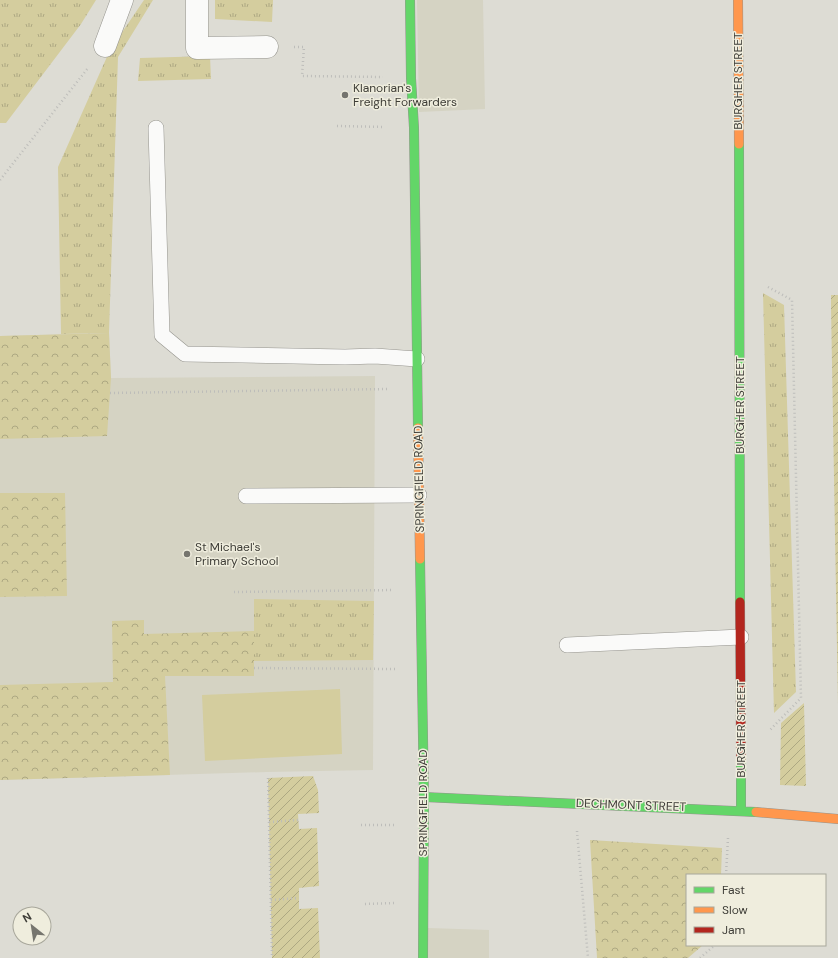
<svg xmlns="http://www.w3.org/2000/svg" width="838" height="958" viewBox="0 0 838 958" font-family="'DM Sans',sans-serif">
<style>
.built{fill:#d5d3c3}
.grass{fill:url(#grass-tufts)}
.forest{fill:url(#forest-crowns)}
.garden{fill:url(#garden-furrows)}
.pitch{fill:#d4cd9e}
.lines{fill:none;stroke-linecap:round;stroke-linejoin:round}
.lane-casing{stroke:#95948e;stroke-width:16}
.street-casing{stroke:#95948e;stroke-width:23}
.fast-casing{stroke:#95948e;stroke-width:10}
.slow-casing{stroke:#95948e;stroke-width:10}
.jam-casing{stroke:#95948e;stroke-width:10}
.path{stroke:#bdbdba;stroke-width:2.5;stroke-dasharray:1 3;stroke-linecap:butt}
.lane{stroke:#fafaf9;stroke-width:15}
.street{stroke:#fafaf9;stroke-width:22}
.fast{stroke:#63d668;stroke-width:9}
.slow{stroke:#ff974d;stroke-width:9}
.jam{stroke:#b3261e;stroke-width:9}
.poi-dot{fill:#76756e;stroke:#efeddd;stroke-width:1.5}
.labels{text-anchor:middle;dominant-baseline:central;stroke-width:3;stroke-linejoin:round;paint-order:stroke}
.street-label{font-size:12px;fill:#3e3d37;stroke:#efeddd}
.poi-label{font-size:12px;fill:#3e3d37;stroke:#efeddd;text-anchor:start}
</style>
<defs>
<pattern id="grass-tufts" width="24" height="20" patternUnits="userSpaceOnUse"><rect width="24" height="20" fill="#d4cd9e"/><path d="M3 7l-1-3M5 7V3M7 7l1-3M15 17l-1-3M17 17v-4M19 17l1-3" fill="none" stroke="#ada882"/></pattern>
<pattern id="forest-crowns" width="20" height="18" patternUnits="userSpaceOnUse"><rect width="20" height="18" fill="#d4cd9e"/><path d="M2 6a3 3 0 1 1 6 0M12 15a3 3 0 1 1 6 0" fill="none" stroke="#ada882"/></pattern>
<pattern id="garden-furrows" width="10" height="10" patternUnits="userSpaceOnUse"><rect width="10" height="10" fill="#d4cd9e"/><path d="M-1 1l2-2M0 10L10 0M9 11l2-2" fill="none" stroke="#ada882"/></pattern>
</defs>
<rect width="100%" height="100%" fill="#dddcd4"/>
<!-- built -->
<path class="built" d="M417 0H483L485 109 419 112Z
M109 333 111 378 375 376 373 770 267 772 0 780V336Z
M428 928 489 930V958H428Z"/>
<!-- grass -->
<path class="grass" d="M0 0H96L81 24 6 123H0Z
M144 0H153L118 57 109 333 61 334 58 167 110 50Z
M215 0H273L272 22 215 19Z
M210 56 211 79 138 81 140 58Z
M763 293 784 305 796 692 774 713Z
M254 599 374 601 373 660 254 661Z"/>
<!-- forest -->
<path class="forest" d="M109 333 111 378 107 436 0 439V336Z
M0 493H65L67 596 0 597Z
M144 620V634L254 631V676H165L170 775 0 780V685L113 682 112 621Z
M590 840 722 848 721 875H687V945H703L688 958H597Z"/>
<!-- garden -->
<path class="garden" d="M831 295H838V705L831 307Z
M804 703 806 786 780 785 781 723Z
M313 776 318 790 319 813 298 814 299 829 317 828 319 886 299 888V909L318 908 320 958H272L268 778Z"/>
<!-- pitch -->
<path class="pitch" d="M340 689 342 754 205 761 202 695Z"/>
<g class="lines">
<!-- lane casing -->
<g class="lane-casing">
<path id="lane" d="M156 128 162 335 185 354 345 357 375 356 417 359
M246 496 419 495
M567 645 741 637"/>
</g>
<!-- street casing -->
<g class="street-casing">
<path id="street" d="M197 0V48L267 47
M105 46 122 0"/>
</g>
<!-- fast casing -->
<g class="fast-casing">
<path id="fast" d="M410 0 411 78 414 128 418 428
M739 144 740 602
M420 559 424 797 423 958
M741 759V811
M424 797 756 812"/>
</g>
<!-- slow casing -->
<g class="slow-casing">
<path id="slow" d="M738 0 739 144
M418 428 420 559
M756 812 838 819"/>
</g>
<!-- jam casing -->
<g class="jam-casing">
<path id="jam" d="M740 602 741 759"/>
</g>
<!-- path -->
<path class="path" d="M294 47H304L302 76 383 77
M337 126 385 127
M0 180 88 68
M768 287 792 300 801 698 770 730
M110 393 389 389
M234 592 393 590
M254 668 395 669
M268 778 272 958
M269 822 298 820
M361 825H397
M577 831 588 958
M726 875 728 838
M271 900 299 898
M365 904 396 903
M700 958 715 945"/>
<!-- lane -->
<use href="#lane" class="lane"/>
<!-- street -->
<use href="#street" class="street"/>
<!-- fast -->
<use href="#fast" class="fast"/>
<!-- slow -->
<use href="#slow" class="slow"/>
<!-- jam -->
<use href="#jam" class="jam"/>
</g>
<!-- markers -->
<g class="poi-dot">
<circle cx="345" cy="95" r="4"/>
<circle cx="187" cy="554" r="4"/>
</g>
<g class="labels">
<!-- street labels -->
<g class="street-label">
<text transform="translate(738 81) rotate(-90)">BURGHER STREET</text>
<text transform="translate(740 405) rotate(-90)">BURGHER STREET</text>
<text transform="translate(419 479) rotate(-91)">SPRINGFIELD ROAD</text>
<text transform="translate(741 729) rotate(-90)">BURGHER STREET</text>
<text transform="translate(423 803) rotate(-90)">SPRINGFIELD ROAD</text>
<text transform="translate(631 805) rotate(2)">DECHMONT STREET</text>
</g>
<!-- poi labels -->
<g class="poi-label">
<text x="353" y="88">Klanorian's<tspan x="353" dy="14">Freight Forwarders</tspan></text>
<text x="195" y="547">St Michael's<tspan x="195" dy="14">Primary School</tspan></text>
</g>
</g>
<!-- legend -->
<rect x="686" y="874" width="140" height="72" fill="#efeddd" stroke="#a8a79b"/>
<rect x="694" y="887" width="20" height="6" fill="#63d668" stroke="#a8a79b"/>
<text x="722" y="894" font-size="12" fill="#3e3d37">Fast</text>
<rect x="694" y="907" width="20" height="6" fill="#ff974d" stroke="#a8a79b"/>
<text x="722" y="914" font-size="12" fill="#3e3d37">Slow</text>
<rect x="694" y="927" width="20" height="6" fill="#b3261e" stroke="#a8a79b"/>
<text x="722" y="934" font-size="12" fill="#3e3d37">Jam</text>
<!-- north arrow -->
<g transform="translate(32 926) rotate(330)"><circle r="19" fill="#efeddd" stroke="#a8a79b"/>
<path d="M0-3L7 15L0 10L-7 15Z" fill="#76756e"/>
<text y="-6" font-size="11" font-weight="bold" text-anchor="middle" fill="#3e3d37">N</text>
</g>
</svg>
